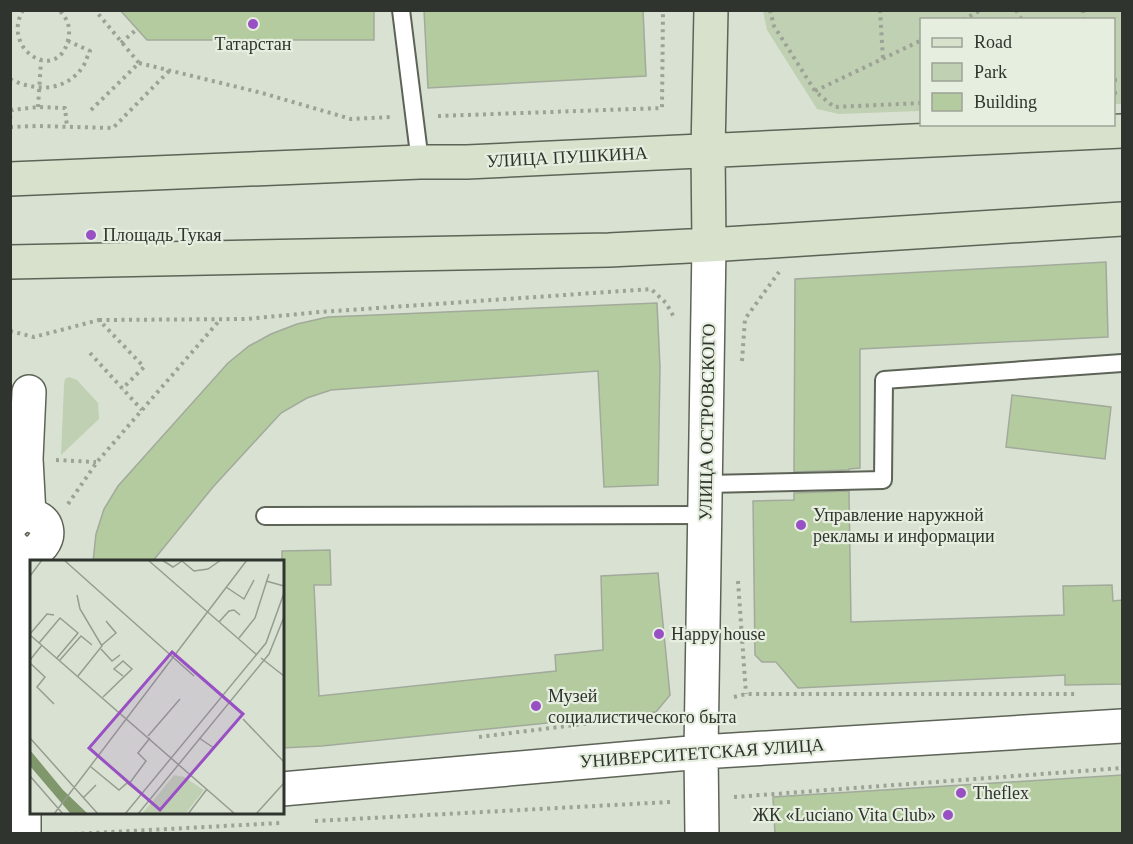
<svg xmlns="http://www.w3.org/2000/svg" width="1133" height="844" viewBox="0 0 1133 844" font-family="Georgia,serif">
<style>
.green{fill:#c0d0b3}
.building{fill:#b3cb9e;stroke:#a2aa9c;stroke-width:1.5}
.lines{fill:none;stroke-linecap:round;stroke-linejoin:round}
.lane-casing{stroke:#5d6457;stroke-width:20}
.street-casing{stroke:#5d6457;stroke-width:36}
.secondary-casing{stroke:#5d6457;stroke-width:36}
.path{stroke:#9ca396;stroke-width:4;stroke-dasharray:3 4.5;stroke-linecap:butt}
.lane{stroke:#fff;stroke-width:16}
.street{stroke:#fff;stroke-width:33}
.secondary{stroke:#d7e1cc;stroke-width:33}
.poi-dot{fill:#9850c4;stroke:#e6efdf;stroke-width:2}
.labels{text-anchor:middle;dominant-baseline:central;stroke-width:4.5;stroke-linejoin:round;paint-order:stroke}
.poi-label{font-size:18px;fill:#30342e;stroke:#e6efdf;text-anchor:start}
.street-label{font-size:18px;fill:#30342e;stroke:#e6efdf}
.inset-road{fill:none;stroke:#959c90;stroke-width:1.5}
.view{fill:#9850c4;fill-opacity:0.15;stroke:#9850c4;stroke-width:3}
.inset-edge{fill:none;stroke:#30342e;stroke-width:3}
</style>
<rect width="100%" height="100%" fill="#d9e2d2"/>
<!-- green -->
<path class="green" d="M763 11H1122V104H1114V20H922L921 111 839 114 817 109 767 30Z
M69 377 77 380 98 403 99 419 61 455 64 385 65 379Z"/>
<!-- building -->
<path class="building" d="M120 10H374V40H147Z
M424 10H643L646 76 428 88Z
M1106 262 1108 337 860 349V468L849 469V470L794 472 795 279Z
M657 303 660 367 658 485 604 487 598 371 331 390 307 398 281 413 213 487 152 562H93L96 534 104 509 118 486 228 363 249 346 271 334 297 324 328 317Z
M1012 395 1111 407 1105 459 1006 447Z
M849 491 851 622 1064 615 1063 586 1112 585 1113 601 1122 600V684L1065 685V675L798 688 776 662H762L755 655 753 501 794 500V493Z
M330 550 331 585H314L319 696 556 671 555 655 603 650 601 576 658 573 670 695 656 712 322 746 282 748V551Z
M1122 775V834H775L773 797Z"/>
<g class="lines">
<!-- lane casing -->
<g class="lane-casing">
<path id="lane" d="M401 10 420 162
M706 484 883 480 884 380 1122 363
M265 516 706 515"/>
</g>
<!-- street casing -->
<g class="street-casing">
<path id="street" d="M29 515 26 459 29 392
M11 544C32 573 66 527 33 516 25 513 18 517 12 523
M282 789 701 752 1122 726
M24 834V594L28 553
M702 834 701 752 709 245"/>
</g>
<!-- secondary casing -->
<g class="secondary-casing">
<path id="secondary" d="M10 179 420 162H467L1122 131
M709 245 708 150 711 10
M10 262 609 250 709 245 1122 219"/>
</g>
<!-- path -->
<path class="path" d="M23 10C0 50 58 84 68 40 71 28 68 19 59 10
M770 10 774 26 815 91 834 107 922 103
M880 10 883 59
M1016 10 1022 20
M1083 10 1084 20
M963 20 981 10
M121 43 137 29
M139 63 262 93 351 119 392 117
M10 79C36 92 67 92 84 65 86 60 88 55 90 51L68 41
M1114 80H1122
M815 91 922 40
M1114 93 1122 92
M38 107 41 61
M91 110 139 63 95 10
M438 116 662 108 663 10
M10 119 12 110 38 107 65 108 67 127
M10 127 38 126 113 128 169 71
M99 320 246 319 320 312 651 289 666 303 675 319
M10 331 34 337 99 320 144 367 122 389
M90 353 142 410
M742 361 745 319 779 272
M56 460 96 462
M68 504 97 462 219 321
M738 581 746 694
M734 697 746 694H1077
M479 737 671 713
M734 797 1122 768
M315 821 670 802
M74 834 280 823"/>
<!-- lane -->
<use href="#lane" class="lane"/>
<!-- street -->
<use href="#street" class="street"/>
<!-- secondary -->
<use href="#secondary" class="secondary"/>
</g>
<!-- markers -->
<g class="poi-dot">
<circle cx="253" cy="24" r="6"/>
<circle cx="91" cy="235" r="6"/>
<circle cx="801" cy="525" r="6"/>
<circle cx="659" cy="634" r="6"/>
<circle cx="536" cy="706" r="6"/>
<circle cx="961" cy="793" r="6"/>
<circle cx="948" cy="815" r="6"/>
</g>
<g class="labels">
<!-- poi labels -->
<g class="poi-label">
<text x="253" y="44" text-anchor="middle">Татарстан</text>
<text x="103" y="235">Площадь Тукая</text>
<text x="813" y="515">Управление наружной<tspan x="813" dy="21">рекламы и информации</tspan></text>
<text x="671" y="634">Happy house</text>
<text x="548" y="696">Музей<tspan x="548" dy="21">социалистического быта</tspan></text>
<text x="973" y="793">Theflex</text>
<text x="936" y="815" text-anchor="end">ЖК «Luciano Vita Club»</text>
</g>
<!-- street labels -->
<g class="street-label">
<text transform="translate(567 157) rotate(-3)">УЛИЦА ПУШКИНА</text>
<text transform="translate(707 422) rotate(-89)">УЛИЦА ОСТРОВСКОГО</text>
<text transform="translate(702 753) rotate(-4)">УНИВЕРСИТЕТСКАЯ УЛИЦА</text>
</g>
</g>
<!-- overview -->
<g transform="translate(30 560)">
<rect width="254" height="254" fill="#d9e2d2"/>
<path d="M144 215 154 217 174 230 156 253 112 254Z" fill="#c0d0b3"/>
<path d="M0 190 33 230 57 253H40L0 206Z" fill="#80966b"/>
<path class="inset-road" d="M34 0 164 116M118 0 227 95M132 0 143 7 152 1M152 1 164 11 178 9 191 0M0 16 12 0M236 21 254 26M196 27 214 39 224 20M47 35 50 49 72 86 48 116M189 62 199 51 204 50 210 55M0 74 17 54 24 55M0 75 205 254M209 78 225 58 239 14M9 83 30 58 48 73 27 98M72 85 86 73 76 61M71 89 82 101 90 95M231 98 254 116M0 100 12 85M30 100 51 76 62 85M0 103 15 117 7 127 24 144M73 137 102 109 93 101 84 109 93 116M213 159 254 202M118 176 150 139M0 178 68 254M169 178 184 188M61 207 89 230 97 223 111 234M0 216 33 254M99 224 116 201 108 193 120 178M53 238 66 225M24 254 217 0M95 254 236 83 254 33M108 254 239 94 254 57M158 254 177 229M226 254 254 223"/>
<path class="view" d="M142 92 213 154 130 250 59 188Z"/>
<rect width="254" height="254" class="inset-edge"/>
</g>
<!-- border -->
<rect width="1133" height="844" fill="none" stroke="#30342e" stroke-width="24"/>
<!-- legend -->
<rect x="920" y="18" width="195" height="108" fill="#e6efdf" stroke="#9da498" stroke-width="1.5"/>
<rect x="932" y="38" width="30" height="9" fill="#d7e1cc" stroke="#9da498" stroke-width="1.5"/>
<text x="974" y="48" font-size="18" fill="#30342e">Road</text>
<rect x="932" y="63" width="30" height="18" fill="#c0d0b3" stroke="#9da498" stroke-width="1.5"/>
<text x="974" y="78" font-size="18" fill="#30342e">Park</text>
<rect x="932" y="93" width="30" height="18" fill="#b3cb9e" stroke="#9da498" stroke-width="1.5"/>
<text x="974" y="108" font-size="18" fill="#30342e">Building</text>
</svg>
